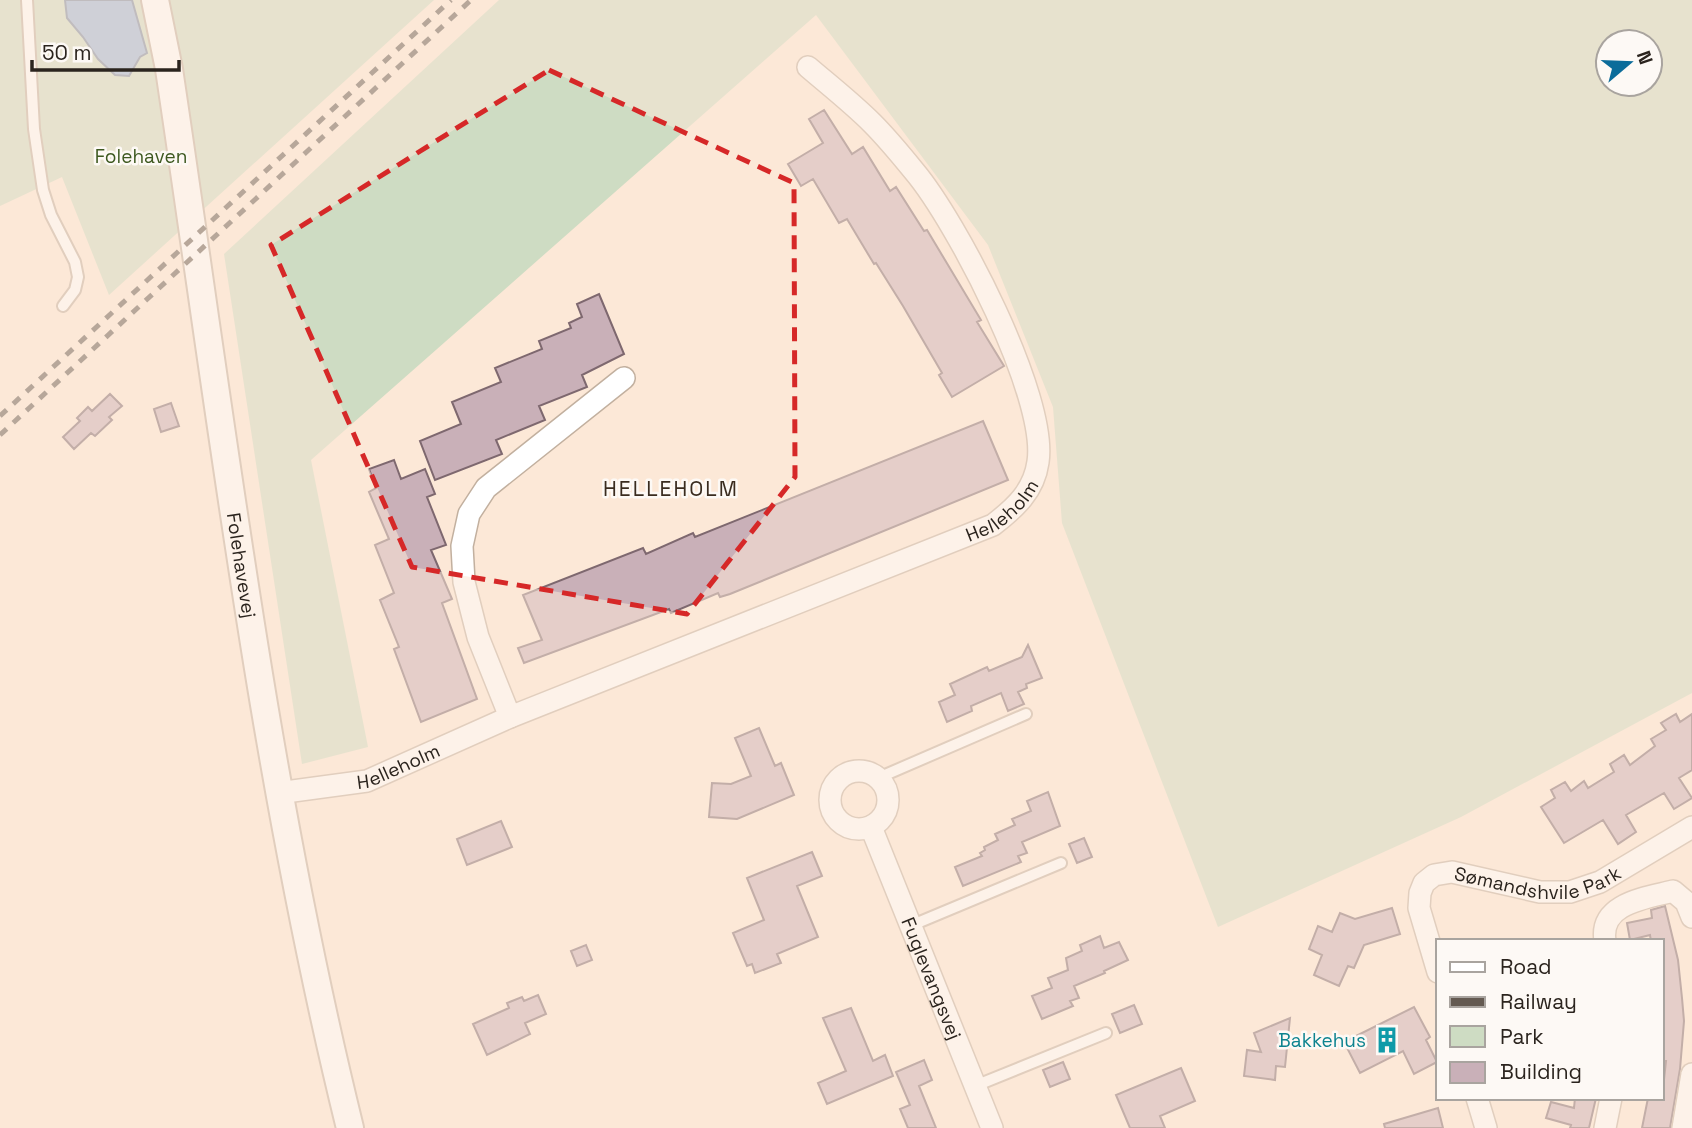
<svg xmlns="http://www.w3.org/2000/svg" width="1692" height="1128" viewBox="0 0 1692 1128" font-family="'Space Grotesk',sans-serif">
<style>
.green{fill:#cedcc3;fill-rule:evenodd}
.water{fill:#9ab3d7;stroke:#7988a0;stroke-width:2}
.building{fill:#c9b0b8;stroke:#7e686f;stroke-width:2}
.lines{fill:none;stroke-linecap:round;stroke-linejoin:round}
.service-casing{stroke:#c2b09f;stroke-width:14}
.minor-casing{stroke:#c2b09f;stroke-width:24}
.tertiary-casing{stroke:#c2b09f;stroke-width:30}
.service{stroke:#fff;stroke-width:10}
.minor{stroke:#fff;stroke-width:21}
.tertiary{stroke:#fff;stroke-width:26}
.rail{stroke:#645a51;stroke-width:5;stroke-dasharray:9 9;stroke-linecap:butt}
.marked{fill:none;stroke:#d62828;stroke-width:5;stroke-dasharray:14 9;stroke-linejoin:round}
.labels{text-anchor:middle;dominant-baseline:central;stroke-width:5;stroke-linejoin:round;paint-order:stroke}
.park-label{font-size:19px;fill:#3e5920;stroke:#fdf9f5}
.street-label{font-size:19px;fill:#2b241e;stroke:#fdf9f5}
.culture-label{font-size:19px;fill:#0d838f;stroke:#fdf9f5;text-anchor:end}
.neighbourhood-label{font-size:21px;letter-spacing:2px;fill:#3a2c1f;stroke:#fdf9f5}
</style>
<rect width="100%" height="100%" fill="#fce8d7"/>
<!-- green -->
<path class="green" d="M0 0H65L67 18 83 37 140 57 147 53 132 0H434L109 295 62 177 0 206Z
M499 0H1692V693L1461 817 1218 927 1062 523 1053 407 988 245 816 15 311 460 368 747 302 764 224 254ZM1608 42H1650V84H1608Z"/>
<!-- water -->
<path class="water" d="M65 0H132L147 53 140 57 129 76 115 75 98 59 83 37 67 18Z"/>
<!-- building -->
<path class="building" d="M824 110 852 154 863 147 890 191 896 187 924 231 927 230 981 320 977 322 1004 366 952 397 939 375 942 373 903 306 876 263 874 264 847 219 839 223 813 179 801 186 788 164 823 143 809 119Z
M599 294 624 354 582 375 587 387 539 406 545 420 496 440 502 454 435 480 420 441 461 424 452 402 501 382 495 368 542 349 539 341 571 328 569 323 582 317 577 304Z
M110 394 122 406 109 417 112 420 95 436 91 433 74 449 63 437 80 421 77 418 88 407 92 411Z
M171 403 179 426 161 432 154 409Z
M983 421 1008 480 730 594 720 597 718 593 671 613 669 609 524 663 518 648 542 640 523 595 643 548 646 554 693 533 695 537Z
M394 460 401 479 425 469 435 494 427 497 446 545 431 550 452 599 442 603 477 699 421 722 394 649 399 647 380 600 394 593 375 545 389 539 369 492 376 488 369 469Z
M1028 645 1042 678 1026 684 1027 688 1018 692 1024 704 1008 711 1001 693 971 706 972 711 947 722 939 702 955 695 950 684 987 667 989 671 1022 657Z
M1676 714 1680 722 1692 714V770L1679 778 1692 798 1674 809 1664 793 1626 815 1636 832 1618 844 1603 820 1564 843 1541 807 1555 798 1551 790 1565 782 1571 791 1584 781 1588 788 1614 772 1610 764 1624 755 1630 765 1655 746 1651 739 1666 730 1661 723Z
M759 728 775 766 781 763 794 795 737 819 709 817 712 783 731 784 751 776 735 738Z
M1048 792 1060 826 1022 842 1027 853 1018 856 1021 862 963 886 955 867 982 856 980 853 985 850 984 847 998 840 995 834 1015 825 1012 819 1031 811 1027 801Z
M501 821 512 847 467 865 457 839Z
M1084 838 1092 857 1077 863 1069 844Z
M812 852 822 876 797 886 818 937 777 954 781 963 755 973 752 964 747 966 733 933 764 920 747 878Z
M1665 906 1678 960 1682 998 1684 1021 1680 1069 1670 1128H1642L1648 1098H1662L1666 1061H1662V941H1651L1650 935 1630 940 1627 923 1652 918 1651 910Z
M1392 908 1400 934 1364 945 1354 968 1348 966 1339 986 1314 975 1322 955 1309 949 1318 926 1332 932 1340 913 1355 919Z
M1100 936 1104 948 1119 942 1128 960 1104 971 1105 973 1074 986 1079 998 1070 1001 1073 1006 1042 1019 1032 996 1052 988 1048 978 1068 970 1066 958 1082 951 1080 945Z
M586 945 592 960 577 966 571 951Z
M538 995 546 1014 525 1023 530 1034 487 1055 473 1024 509 1008 507 1003 522 997 524 1001Z
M1134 1005 1142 1024 1120 1033 1112 1014Z
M1414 1007 1430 1037 1426 1040 1437 1062 1414 1074 1403 1051 1360 1073 1344 1042Z
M851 1008 873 1061 885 1055 893 1076 827 1104 818 1083 846 1071 823 1018Z
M1290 1018 1285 1067 1276 1066 1275 1080 1244 1076 1247 1050 1261 1052 1254 1033Z
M924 1060 932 1080 919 1086 936 1128H908L900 1109 910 1105 896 1072Z
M1063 1062 1070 1079 1050 1087 1043 1070Z
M1181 1068 1195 1101 1160 1116 1165 1128H1130L1116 1095Z
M1575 1098H1596L1589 1128H1570L1571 1125 1546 1118 1551 1102 1574 1108Z
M1438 1108 1443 1128H1385L1384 1124Z"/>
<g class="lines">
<!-- service casing -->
<g class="service-casing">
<path id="service" d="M27 0 34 129 43 190 51 215 75 262 78 277 75 290 63 306
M878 778 1026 714
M910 926 1061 863
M975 1086 1106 1033"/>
</g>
<!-- minor casing -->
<g class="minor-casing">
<g id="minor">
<path d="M510 717 478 637 464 582 462 546 469 514 486 488 624 378"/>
<circle cx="859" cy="800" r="29"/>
<path id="s1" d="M278 793 367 781 510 717 993 525C1015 508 1034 491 1038 462 1048 397 957 222 914 171 901 155 887 138 872 123 852 103 829 85 808 67"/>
<path id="s2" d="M871 827 992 1128"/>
<path d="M1605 941C1599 903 1646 898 1673 891L1686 902 1692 917"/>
<path id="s3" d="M1438 972 1419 908 1420 893 1424 883 1434 875 1452 872 1540 892H1570L1600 882 1692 827"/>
<path d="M1477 1098 1486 1128"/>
<path d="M1605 1128 1611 1098"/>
<path d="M1683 1128 1692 1074"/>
</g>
</g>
<!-- tertiary casing -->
<g class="tertiary-casing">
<g id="tertiary">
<path id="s4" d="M155 0 169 69C222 423 264 780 350 1128"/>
</g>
</g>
<!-- service -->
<use href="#service" class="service"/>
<!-- minor -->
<use href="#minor" class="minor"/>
<!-- tertiary -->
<use href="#tertiary" class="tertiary"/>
<!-- rail -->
<path class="rail" d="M0 416 451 0
M0 435 471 0"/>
</g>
<!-- marked area -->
<path d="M0 0H1692V1128H0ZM549 70 794 183 795 477 687 614 412 567 271 245Z" fill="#fce8d7" fill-opacity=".55" fill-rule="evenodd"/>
<path class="marked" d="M549 70 794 183 795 477 687 614 412 567 271 245Z"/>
<!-- icons -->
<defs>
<g id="building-bare" transform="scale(2.1)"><path d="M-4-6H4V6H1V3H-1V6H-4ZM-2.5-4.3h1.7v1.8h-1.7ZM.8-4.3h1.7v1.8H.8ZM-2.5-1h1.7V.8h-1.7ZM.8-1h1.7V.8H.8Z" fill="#0f9aa8" stroke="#fdf9f5" stroke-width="2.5" paint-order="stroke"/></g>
</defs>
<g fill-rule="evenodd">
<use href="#building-bare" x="1387" y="1040"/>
</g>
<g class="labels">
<!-- park labels -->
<g class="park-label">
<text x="141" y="156">Folehaven</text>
</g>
<!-- street labels -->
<g class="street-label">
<text stroke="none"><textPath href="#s1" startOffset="782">Helleholm</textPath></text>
<text stroke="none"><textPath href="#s4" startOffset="572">Folehavevej</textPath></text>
<text stroke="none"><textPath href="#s1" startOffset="124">Helleholm</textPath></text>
<text stroke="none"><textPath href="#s3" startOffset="212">Sømandshvile Park</textPath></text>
<text stroke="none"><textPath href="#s2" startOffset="163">Fuglevangsvej</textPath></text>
</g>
<!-- culture labels -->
<g class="culture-label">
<text x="1366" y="1040">Bakkehus</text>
</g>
<!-- neighbourhood labels -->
<g class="neighbourhood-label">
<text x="671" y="488">HELLEHOLM</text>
</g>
</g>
<!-- legend -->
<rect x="1436" y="939" width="228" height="161" fill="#fdf9f5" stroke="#a9a49f" stroke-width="2"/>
<rect x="1450" y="962" width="35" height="10" fill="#ffffff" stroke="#a9a49f" stroke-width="2"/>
<text x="1500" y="974" font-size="21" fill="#2b241e">Road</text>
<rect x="1450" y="997" width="35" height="10" fill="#645a51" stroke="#a9a49f" stroke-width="2"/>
<text x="1500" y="1009" font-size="21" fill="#2b241e">Railway</text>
<rect x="1450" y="1026" width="35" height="21" fill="#cedcc3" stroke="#a9a49f" stroke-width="2"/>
<text x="1500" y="1044" font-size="21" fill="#2b241e">Park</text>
<rect x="1450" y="1062" width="35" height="21" fill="#c9b0b8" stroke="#a9a49f" stroke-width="2"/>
<text x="1500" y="1079" font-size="21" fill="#2b241e">Building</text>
<!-- north arrow -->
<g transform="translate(1629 63) rotate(71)"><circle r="33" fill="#fdf9f5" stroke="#a9a49f" stroke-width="2"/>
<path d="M0-5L12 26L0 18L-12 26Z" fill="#0b6c9a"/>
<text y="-10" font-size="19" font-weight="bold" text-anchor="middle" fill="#2b241e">N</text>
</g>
<!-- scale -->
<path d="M32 60v10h147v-10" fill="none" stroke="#2b241e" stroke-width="3.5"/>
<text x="42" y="60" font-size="21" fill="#2b241e" stroke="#fdf9f5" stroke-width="5" paint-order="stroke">50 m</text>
</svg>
